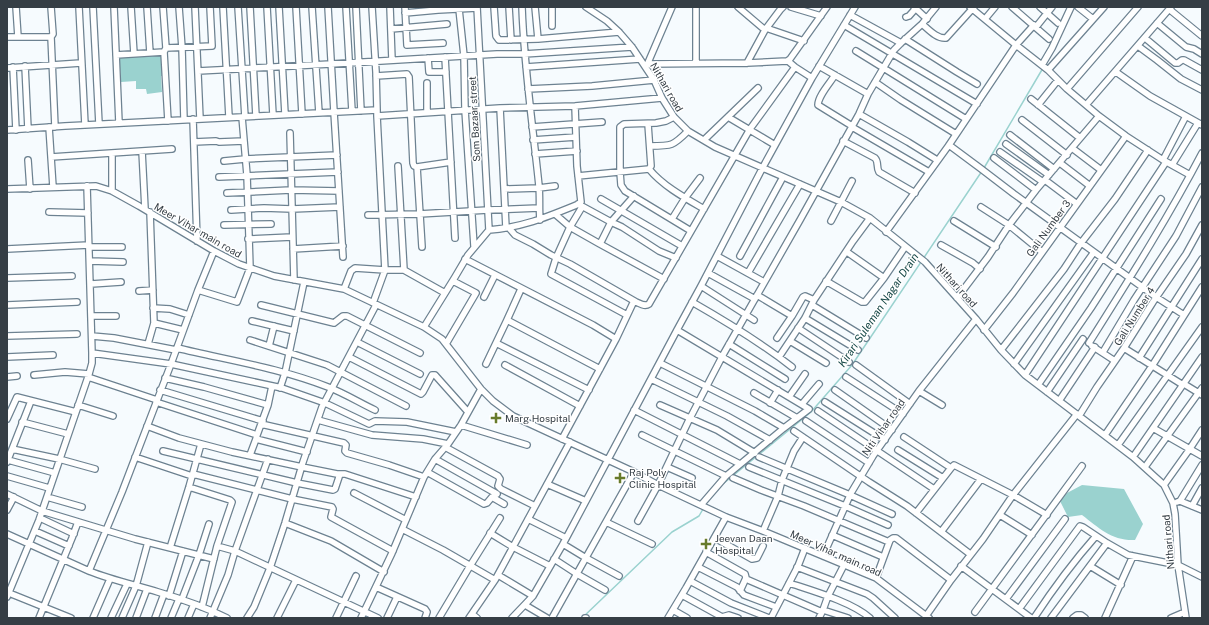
<svg xmlns="http://www.w3.org/2000/svg" width="1209" height="625" viewBox="0 0 1209 625" font-family="'Public Sans',sans-serif">
<style>
.water{fill:#9ad2cf}
.lines{fill:none;stroke-linecap:round;stroke-linejoin:round}
.stream{stroke:#9ad2cf;stroke-width:1.5}
.minor-casing{stroke:#6d8291;stroke-width:8}
.minor{stroke:#fff;stroke-width:5.5}
.poi-dot{fill:#677b2b;stroke:#fff;stroke-width:1.5}
.labels{text-anchor:middle;dominant-baseline:central;stroke-width:3;stroke-linejoin:round;paint-order:stroke}
.street-label{font-size:10px;fill:#353e45;stroke:#fff}
.poi-label{font-size:10px;fill:#353e45;stroke:#fff;text-anchor:start}
.water-label{font-size:11px;font-style:italic;fill:#194a49;stroke:#fff}
</style>
<rect width="100%" height="100%" fill="#f6fbfe"/>
<!-- water -->
<path class="water" d="M163 52 164 76H161L162 92 147 94 146 89H136V81L121 82 119 55Z
M1082 485 1124 489 1143 524 1135 540C1112 541 1099 528 1082 515L1068 517 1060 501 1067 493Z"/>
<g class="lines">
<!-- stream -->
<path class="stream" d="M984 168 1043 68
M724 483 811 412 852 365 982 171
M582 618 672 532 699 516 703 509"/>
<!-- minor casing -->
<g class="minor-casing">
<path id="minor" d="M16 7 18 37
M79 7 85 125
M93 7 99 124
M114 7 119 123
M131 7 134 54
M147 7 150 53
M163 7 166 48
M179 7 182 48 184 120
M195 7 200 119
M223 7 229 117
M238 7 245 117
M250 7 256 116
M267 7 273 115
M279 7 285 114
M296 7 302 114
M312 7 319 113
M328 7 334 112 343 257
M346 7 352 111
M356 7 361 111
M372 7 376 72 377 110
M390 7 392 60
M405 7 407 45 443 43
M477 7 489 230
M494 7 496 36 499 40 538 39 619 32
M509 7 511 40
M522 7C524 67 533 127 539 186 540 198 539 209 540 220
M535 7 538 39
M552 7V26
M586 7 607 21 619 32 632 47 654 80 662 98 674 117 688 131 715 147 841 202 870 218 925 262 976 319 1001 350 1025 375 1133 457 1164 485 1173 503 1175 514 1178 565 1186 618
M738 7 765 30
M791 7 821 16
M914 7 927 19
M970 7 1016 45 1048 70 1067 89 1099 116 1126 136 1163 160 1190 175
M1012 7 1049 39
M1040 7 1058 23
M1078 7 1093 19
M459 9 464 56 465 110 474 246
M1169 9 1202 36
M405 13 438 10 477 8
M850 15 901 43
M906 17 909 16 917 7
M985 19 995 7
M1157 23 1186 47 1194 49 1202 54
M922 24C929 30 937 39 946 38L974 7
M844 25 977 104
M1036 27 1052 7
M766 28 804 41
M391 29 447 24
M7 37H51L53 34 51 7
M51 37 55 127
M1145 38 1175 63H1178L1182 60H1184L1202 70
M905 39 957 72 977 84
M1138 46 1157 60 1181 79 1202 90
M856 51 966 119
M164 52 168 121
M116 55 164 52 166 48 212 46 210 7
M445 57 455 238
M428 58 429 72H446
M788 61 795 67 812 78
M696 63V7
M747 63 765 30 780 10 783 7
M648 64 747 63 787 61 790 59 827 7
M647 65 672 7
M1042 65 1052 48 1071 7
M25 66 28 129
M819 66 868 94
M13 67 16 130
M526 67 640 59
M7 68 81 63
M1048 70 1104 7
M198 71 331 64 497 54H524L632 47
M1116 72 1150 96 1202 125
M835 75C830 83 818 96 818 105L852 126
M376 76 407 74 409 77 413 163 414 166 417 167 422 247
M875 82 901 100 956 134
M427 83V112
M528 89 592 86 654 80
M1067 89 1138 7
M1031 99 1080 138
M1038 105 1058 80
M1086 105 1171 7
M500 108 506 228
M859 114 908 142 937 160
M674 117 666 121 656 123 624 124 620 127V172L621 185 625 191 691 231
M728 117 775 145
M193 119 197 241
M1022 120 1067 155
M49 127 53 187
M532 127 602 122
M852 127 929 172
M7 130 65 126 377 110V116L500 108 575 106 662 98
M290 133 294 280
M1010 135 1054 169
M533 140 576 137
M704 140 758 88
M843 141 875 158C879 162 876 167 879 172L915 193
M194 142 216 141 219 142 244 141
M1006 144 1049 175
M949 145 980 168 1014 194 1156 297 1184 315
M650 146C672 146 673 146 688 131
M1072 148 1101 170
M142 151 145 209
M1000 152 1043 182
M112 153V191
M535 154 577 151
M51 157 172 149
M994 158 1036 190
M28 160 30 189
M1163 160 1186 116
M224 161 245 159 337 155
M1060 163 1090 186
M1172 165 1198 123
M398 166 404 270
M417 167 451 162
M649 169C663 186 685 198 704 209
M578 176 649 169 651 166 648 124
M219 177 338 172
M1045 180 1077 204
M7 189 96 186 112 191 139 206 214 251 239 264 274 276 344 289 424 327 442 339 481 389 493 401 513 416 634 472 658 485 726 517 763 531 876 578 929 618
M504 189 539 188 555 186
M227 193 291 190 339 191
M634 196 611 222 622 227 659 251 676 258
M601 199 682 246
M578 204 611 222 600 244 664 279
M582 207 570 227 600 244
M981 207 1009 225 1042 252
M231 210 264 208 292 209 340 207
M49 212 88 213
M555 214 570 227 556 258 551 274 627 315
M368 215 419 214 488 210 539 208
M672 219 685 198 700 178
M831 221 852 181
M954 221 996 247
M224 225 271 224
M509 228 515 235 533 244 551 255 570 264 636 302
M489 230C524 227 547 217 579 204L581 202 577 166 575 106
M886 232 949 145 1016 45 1034 25
M248 239 292 237
M941 245 973 263 980 269
M89 247H122
M7 249 89 245
M293 249 343 246
M214 251 198 290 171 364 122 492 89 571C112 580 135 585 158 592 182 599 205 607 227 618
M847 252 884 278
M717 256 764 282
M740 256 783 177
M465 259 593 325 616 339 633 303 636 302C641 304 645 307 649 304L750 129 795 67
M90 261 123 262
M708 273 755 299
M748 273 800 184
M7 278 72 276
M826 281 862 302H865L884 278 905 247
M91 284 121 282
M701 286 754 320
M344 289 351 271 355 268 385 270H404L445 293
M521 289 507 320 600 369
M198 290 237 302 250 268 247 175 242 117
M139 291 153 290
M757 295 792 316 803 297 805 296 814 300
M484 297 495 275
M957 298 988 257 1009 225 1036 190 1099 116
M692 302C727 322 760 342 792 367
M373 303 385 270 377 116
M7 305 77 302
M261 305 334 323 343 316H347L420 353
M812 305 866 338
M153 308 170 309 189 315
M92 316H116
M805 318 858 350
M252 321 294 331
M154 323 183 330
M424 327 455 277 468 255 489 230
M798 328 849 362
M677 330 809 409 784 428 726 476 701 505
M984 330 1013 293 1126 136
M7 336 77 334
M92 336 114 338 176 350
M777 338 792 316
M250 340 327 365 406 406
M790 341 826 363
M357 342 420 374
M496 343 589 390
M1089 343C1128 281 1168 218 1202 153
M148 344 154 323 150 212
M446 344 476 293 453 281
M729 344 785 379
M269 346 274 326
M1092 346 1115 361
M177 348C227 360 280 368 328 387 344 393 360 403 375 410
M1124 348 1183 385
M1001 350 1064 269 1081 243 1115 199 1148 150
M1103 352 1134 300 1176 236 1202 187
M92 353 171 364 282 388 325 403 369 424 375 421 407 422 456 432
M7 357 53 355
M349 357 421 394 423 392 432 375H435L468 412
M779 357 805 318 814 300 853 241 870 218
M1139 358 1202 259
M660 363 755 411 784 428
M486 364 507 320
M1014 364 1094 252
M505 365 580 406
M856 365 910 404
M34 375 65 372 89 374
M1025 375 1166 162
M7 377 17 376
M88 377 157 400
M846 377 903 414
M165 378 204 387 268 405
M651 379 727 416 770 440
M1184 384 1202 395
M1038 385 1091 308 1161 199
M280 388 285 373 304 282
M160 390 263 421
M835 390 892 430
M919 391 942 405
M1047 392 1083 339
M754 393 797 418
M789 397 805 374
M1059 401 1095 347
M156 402 257 435 256 439 307 452
M825 402 885 440
M770 403 778 390
M802 404 819 384
M78 405 113 416
M660 405 717 430 755 453
M634 410 740 464
M818 411 934 489
M1079 416 1097 387 1124 348 1153 302 1186 254 1202 225
M7 419 17 397 76 412
M318 420 372 435 423 439 448 444
M806 421 869 463
M22 422 68 434
M261 424 344 443 346 445 345 451 347 453 389 465 424 477
M461 425 527 445
M147 426 179 438 232 452 302 467 337 474H345L416 497
M1153 428 1202 456
M794 431 869 482 907 506 970 554
M257 435 268 405 272 386
M642 435 726 476
M1105 435 1152 366 1202 287
M904 437 951 468
M562 439 616 339
M1118 445 1202 327
M445 447 498 476 500 479 498 486 501 489 535 506
M12 449 59 459 95 469
M898 450 943 478
M163 451 297 483 333 490 335 489 340 474
M250 455 256 439
M135 457 192 476
M759 457 850 495 892 514
M1133 457 1202 357
M435 459 497 494
M8 460 55 473
M7 462 31 401
M667 467 692 478
M749 467 845 506 888 525
M1145 467 1202 388
M427 472 484 504 487 503 492 497 504 504
M193 474 292 499 332 507 333 509 331 517 393 551
M7 476 49 488
M733 478 761 490 804 506 889 542
M547 484 586 501
M1164 485 1189 450 1202 430
M189 487 230 500 232 502 217 546 202 607
M354 493 406 520
M7 494 42 511 135 539 214 559
M47 497 82 507
M1180 501 1202 465
M1177 502 1180 501 1202 510
M1192 506 1202 488
M7 510 14 497
M916 513 951 468 954 465 1013 495 1047 515
M1000 515 1032 535
M40 518 74 534
M528 519 566 538
M638 521 658 485 688 422 724 353 800 220 859 114 868 94 894 50 901 43 922 24 936 7
M606 522 652 544
M285 523 331 541 384 572
M402 529 443 550 495 580
M35 531 69 546
M763 531 778 496 782 480 794 451 803 437
M941 532 981 479
M490 533 513 547 550 566
M7 534 89 571
M832 535 883 557
M715 538 752 559 757 558 763 546
M563 544 586 558 619 576
M217 546 235 551 378 618
M170 548 189 487 201 444
M706 552 745 574 746 578 740 591
M823 556 851 493 873 456 919 391 976 319
M554 559 577 574 605 590
M470 566 500 518
M961 566 1031 618
M1090 566 1121 585
M698 567 737 587 744 595 776 607
M797 567 867 594 873 598 895 618
M498 575 533 596
M876 578 890 540 893 538H896L951 580
M746 579 822 612
M690 581 731 603 769 618
M789 583C813 591 852 602 870 618
M376 587 425 609 427 612 425 618
M9 593 71 618
M682 595 722 617 729 615 738 618
M169 596 183 551
M7 597 39 520 89 374 92 363V353L87 186
M182 599 199 555 209 524
M1006 599 1065 519
M525 605 547 618
M1019 609 1080 526 1083 527 1107 543 1128 555 1178 565 1202 577
M673 610 687 618
M823 610 848 618
M975 612 1082 466
M472 614 477 618
M926 616 951 580 983 539 1013 495 1077 414
M39 618 72 538 78 522
M93 618 110 579
M111 618 127 584
M122 618 136 586 148 542
M136 618 147 589
M155 618 164 594
M171 618 179 599
M188 618 194 604
M210 618 228 575 235 551 268 459
M247 618 254 607 270 568 285 523 303 462 322 407 376 305
M277 618 296 580
M336 618 356 576
M361 618 392 553 424 477 435 459 448 444 461 425 481 389
M387 618 397 597
M439 618 470 566
M469 618 495 580 570 442
M512 618 533 596 563 544 677 330 701 286 763 167 812 78 855 7
M552 618 634 472
M585 618H586
M668 618 686 588 726 517
M771 618 798 566 805 548
M819 618 823 610 828 596 844 565
M1034 618C1053 589 1073 562 1096 536
M1051 618 1107 543
M1073 618 1077 615H1081L1085 618
M1105 618 1133 556
M1171 618 1185 612"/>
</g>
<!-- minor -->
<use href="#minor" class="minor"/>
</g>
<!-- markers -->
<g class="poi-dot">
<path d="M494 412h4v4h4v4h-4v4h-4v-4h-4v-4h4z"/>
<path d="M618 472h4v4h4v4h-4v4h-4v-4h-4v-4h4z"/>
<path d="M704 538h4v4h4v4h-4v4h-4v-4h-4v-4h4z"/>
</g>
<g class="labels">
<!-- street labels -->
<g class="street-label">
<text transform="translate(667 87) rotate(60)">Nithari road</text>
<text transform="translate(474 119) rotate(-93)">Som Bazaar street</text>
<text transform="translate(1048 228) rotate(-54)">Gali Number 3</text>
<text transform="translate(198 230) rotate(30)">Meer Vihar main road</text>
<text transform="translate(957 285) rotate(48)">Nithari road</text>
<text transform="translate(1134 316) rotate(-58)">Gali Number 4</text>
<text transform="translate(883 427) rotate(-55)">Niti Vihar road</text>
<text transform="translate(1168 542) rotate(-95)">Nithari road</text>
<text transform="translate(836 553) rotate(24)">Meer Vihar main road</text>
</g>
<!-- poi labels -->
<g class="poi-label">
<text x="505" y="418">Marg Hospital</text>
<text x="629" y="472">Raj Poly<tspan x="629" dy="12">Clinic Hospital</tspan></text>
<text x="715" y="538">Jeevan Daan<tspan x="715" dy="12">Hospital</tspan></text>
</g>
<!-- water labels -->
<g class="water-label">
<text transform="translate(878 310) rotate(-56)">Kirari Suleman Nagar Drain</text>
</g>
</g>
<!-- border -->
<rect width="1209" height="625" fill="none" stroke="#353e45" stroke-width="16"/>
</svg>
